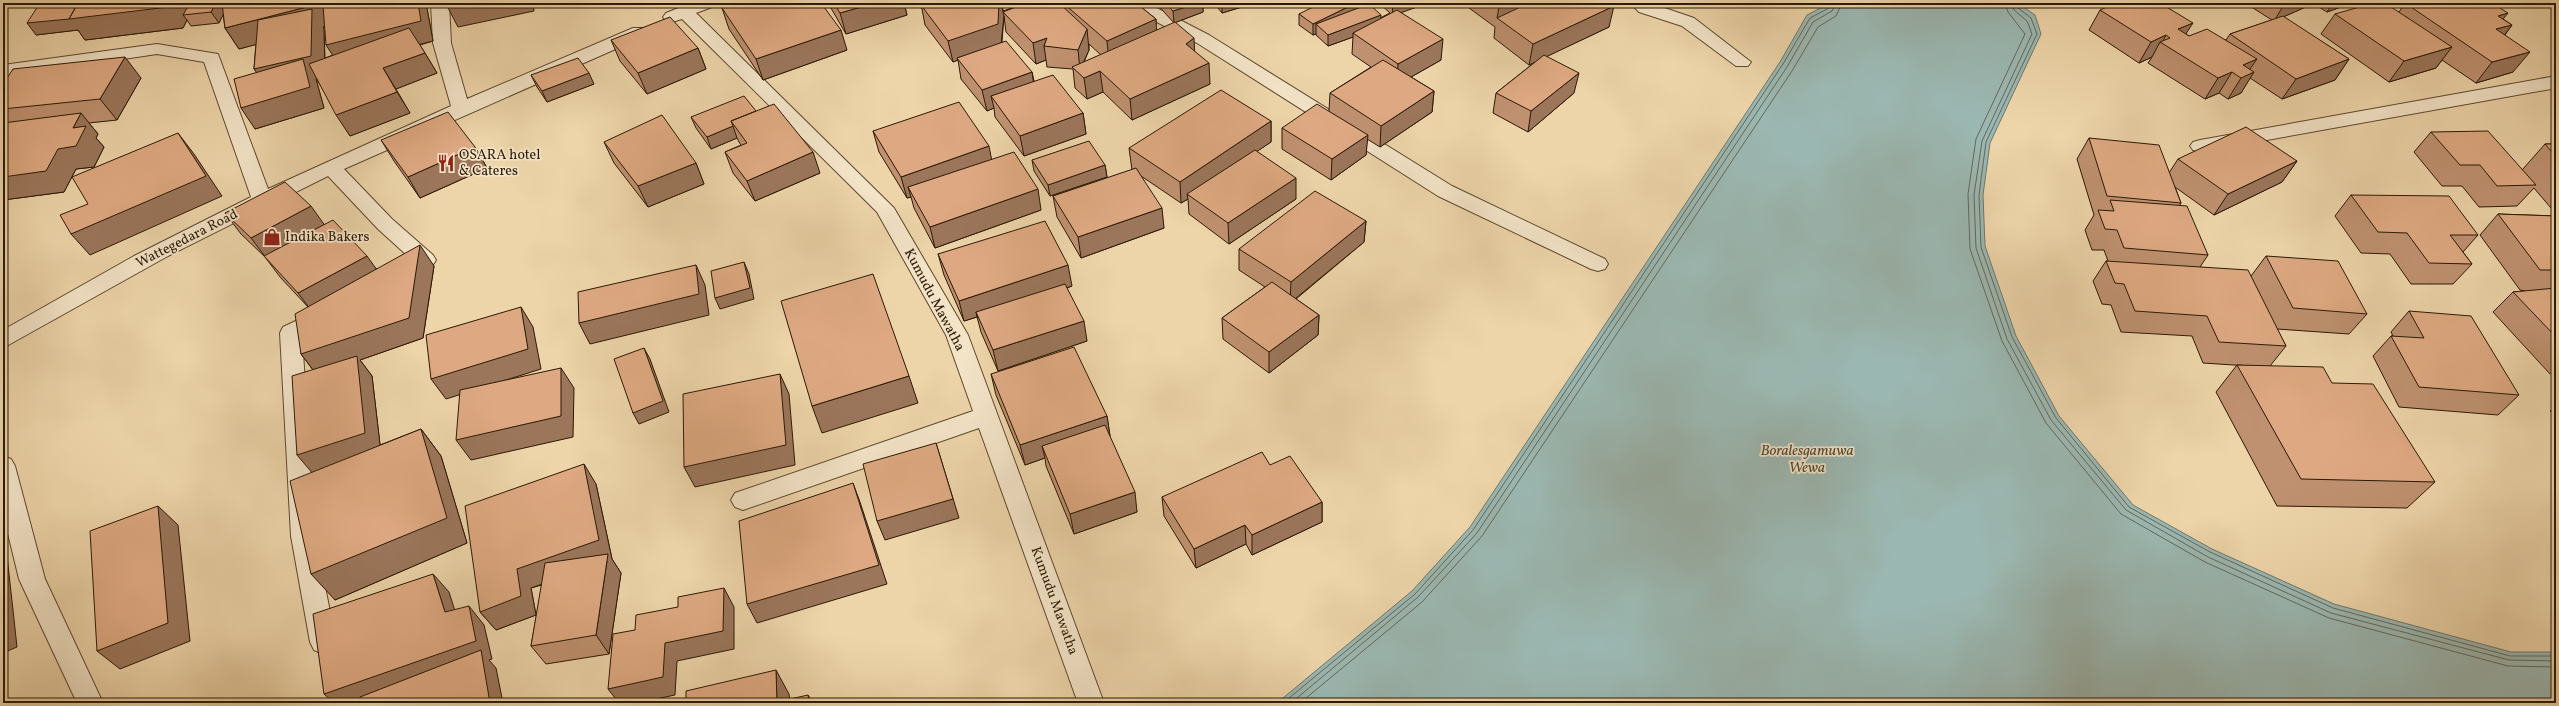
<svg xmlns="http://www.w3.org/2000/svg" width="2559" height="706" viewBox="0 0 2559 706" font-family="Vollkorn,serif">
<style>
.water{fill:#9bb7b1;stroke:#6e786b}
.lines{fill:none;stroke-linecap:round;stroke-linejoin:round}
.shore{stroke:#63685a;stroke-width:1}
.minor-casing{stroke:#5c482c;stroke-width:2}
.minor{fill:#f3e3c7;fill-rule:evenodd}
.wall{fill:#bf9170;stroke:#2b1903;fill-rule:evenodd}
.shaded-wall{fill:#9b765b;stroke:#2b1903}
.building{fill:#dea982;stroke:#2b1903}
.labels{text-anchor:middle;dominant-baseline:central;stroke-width:3.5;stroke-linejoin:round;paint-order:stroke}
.poi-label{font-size:14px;fill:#2b1903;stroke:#f3e3c7;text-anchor:start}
.street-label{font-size:14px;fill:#2b1903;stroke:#f3e3c7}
.water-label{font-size:15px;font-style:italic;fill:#4d4837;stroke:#f3e3c7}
</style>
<rect width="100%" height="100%" fill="#edd4a9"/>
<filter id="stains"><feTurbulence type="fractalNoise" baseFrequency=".005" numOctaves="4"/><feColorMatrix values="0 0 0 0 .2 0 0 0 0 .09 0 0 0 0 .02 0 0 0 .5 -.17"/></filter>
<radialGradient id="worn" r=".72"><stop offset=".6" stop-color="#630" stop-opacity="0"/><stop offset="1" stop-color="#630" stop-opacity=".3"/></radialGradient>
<!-- water -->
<path class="water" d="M1830 3H2018L2035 15 2041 34 1990 143 1983 195 1985 246 2016 336 2059 416 2133 505 2212 549 2334 604 2511 652H2556V703H1277L1412 591 1470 527 1780 62 1807 15Z"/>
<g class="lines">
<!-- shore -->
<path class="shore" d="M2005 3 2008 12 2025 34 1976 139 1968 194 1970 249 2002 341 2046 423 2121 514 2205 562 2329 618 2508 666 2556 667
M2011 3 2014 10 2027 21 2032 34 1982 141 1974 195 1976 248 2007 339 2051 420 2126 510 2208 557 2331 613 2509 660 2556 661
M2016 3 2018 8 2031 18 2037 34 1986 142 1979 195 1981 247 2012 337 2056 418 2129 507 2210 552 2333 608 2510 656H2556
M1283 703 1415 594 1473 530 1783 64 1810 18 1829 8 1831 3
M1291 703 1418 597 1477 533 1787 67 1813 22 1832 11 1836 3
M1300 703 1422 602 1482 536 1792 71 1818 27 1836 16 1842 3"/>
<!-- minor casing -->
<g class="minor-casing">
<path id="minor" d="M431 3H449L451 43 467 99 633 28H645L648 32 645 36 344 169 392 219 433 255 436 260C431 270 419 274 408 271L405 266 411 259 378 229 328 176 168 256 3 348V330L134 256 251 197 204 62 157 54 3 77V65L157 44 218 54 268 189 451 106 433 43Z
M691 3H715L712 7 696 13 894 208 968 335 1104 703H1078L979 428 743 510 735 507 731 500 735 493 973 411 946 335 877 212 682 19 672 22 666 21 663 17 666 13Z
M1125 3H1147L1209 35 1452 186 1605 259 1608 264 1605 269 1598 271 1591 269 1438 196 1197 43 1128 7Z
M1630 3H1650L1694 18 1751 62 1748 66H1736L1682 26 1639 12Z
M2556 76V88L2200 152 2193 150 2190 146 2193 142 2200 140Z
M323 308 331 310 334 316 331 322 302 337 315 536 336 642 332 650 323 654 314 650 310 642 291 536 280 333 283 327Z
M3 456 11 459 15 466 45 579 103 703H77L19 579 3 513Z"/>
</g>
<!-- minor -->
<use href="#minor" class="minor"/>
</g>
<!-- wall -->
<path class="wall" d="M40 3H426L433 41 420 45 437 73 396 89 410 113 350 136 316 78V79L324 108 255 129 257 72 254 69 256 44 239 49 225 28 223 14 219 23 191 26 187 20 183 28 85 40 78 30 36 35ZM325 26 333 55 325 58 324 29 323 27Z
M828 3H904L907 15 846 34Z
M916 3H1002L1003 11 1026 3H1136L1156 19V31L1194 51 1210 84 1132 120 1103 92 1087 99 1075 88 1073 69 1047 67 1046 60 1036 64 1006 32 1004 16 1002 42 1032 72 1034 81 1083 113 1086 134 1024 156 995 117 994 108 987 111 961 79 958 60 953 62 925 25 922 9ZM1089 44 1101 55 1084 62 1089 50Z
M1156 3H1203V12L1174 23Z
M1214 3H1255L1222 13Z
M1360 3V8L1380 18 1390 13 1379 3H1428L1401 12 1441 60 1411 77 1434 91 1432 112 1380 147 1367 139 1366 155 1331 180 1282 149V128L1329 111 1330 93 1371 67 1352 54 1353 37 1328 46 1316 35V34L1313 35 1299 25V14Z
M1465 3H1609V27L1547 56 1574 93 1528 132 1493 113 1496 93 1535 62 1529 65 1494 38 1495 27 1465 5Z
M2245 3H2310L2308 6 2283 17 2349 59 2335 80 2282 99 2250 78 2241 93 2228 99 2219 93 2205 99 2148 63 2152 57 2139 63 2089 30 2100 10 2186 34 2189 36 2226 40 2230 34 2272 20Z
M2312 3H2352L2327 12Z
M2405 3 2503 19 2512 25 2505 35 2513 72 2476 83 2442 60 2436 68 2389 82 2321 34 2335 14 2399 12Z
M722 8 847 50 763 80 729 29Z
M611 40 698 48 706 69 647 94 620 61Z
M531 75 594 84 547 102 537 87Z
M141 78 117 120 89 123 98 134 96 138 104 147 94 167 76 169 64 192 3 200V84Z
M756 111 820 173 755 201 733 173 725 152 741 145 739 142 737 138 711 149 696 128 691 117Z
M1271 121V142L1257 151 1296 199 1229 244 1189 214 1188 199 1181 203 1141 176 1164 228 1081 258 1057 217 1053 196 1132 170 1129 148Z
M873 131 992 159 1041 210 935 248 914 208 911 197 907 198 879 152Z
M2431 132 2522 170 2545 144H2556V214L2534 188 2517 206 2479 207 2462 186H2442L2414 152Z
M2089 138 2169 173 2178 159 2297 161 2282 182 2214 215 2175 187 2181 203 2180 205 2208 255 2200 267 2251 276 2266 256 2367 314 2349 334 2277 329 2286 346 2270 366 2332 383 2435 482 2407 508 2277 506 2216 392 2237 365 2249 366 2203 363 2192 336 2121 332 2111 305 2102 304 2093 281 2106 261H2108L2104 250H2092L2085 230 2094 215 2077 159Z
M381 140 475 147 487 168 420 198 394 161Z
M604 142 696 163 704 184 648 207 614 163Z
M1032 160 1105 165 1107 177 1050 196 1034 171Z
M2351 195 2478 235 2463 252 2472 264 2453 284H2411L2390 254 2361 253 2335 216Z
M225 213 324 225 377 269 434 266 423 338 360 360 372 376 380 445 421 429 441 456 467 543 335 600 312 473 313 370 301 354 308 307 280 277 265 257 241 234Z
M2498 214 2556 216V373L2550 374 2493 312 2513 292 2525 291 2520 290 2480 235Z
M1366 221 1364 242 1296 299 1319 315 1318 335 1269 373 1223 339 1222 318 1265 287 1239 270V249Z
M938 254 1072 286 1067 288 1087 341 998 371 981 332 977 317 964 321 944 275Z
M2409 311 2519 395 2498 415 2399 407 2373 356 2391 336H2393L2391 332Z
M991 374 1107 416 1110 436H1109L1137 512 1074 534 1046 466 1045 458 1025 465 996 395Z
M2556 406V416L2550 411Z
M1270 465 1322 502V522L1252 555 1246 544 1196 568 1164 516 1162 497Z
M596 484 612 559 621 573 609 654 546 664 531 646 542 585 531 588 536 615 496 630 480 612Z"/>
<!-- shaded-wall -->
<path class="shaded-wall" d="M170 3H195L183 15 187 20 183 28 85 40 78 30 36 35 27 23Z
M216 3H229L219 23 211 12Z
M322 3H347L350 20 323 27 324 29 325 76 316 79 324 108 255 129 241 108 269 90 254 69 312 30 239 49 225 28Z
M351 3H426L433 41 339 65 326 45Z
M464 3H533L534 11 458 27 447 6Z
M875 3H904L907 15 846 34 840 13Z
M999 3H1002L1003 12 1004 16 1001 45 957 58 958 60 953 62 948 41Z
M1198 3H1203V12L1174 23 1173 11Z
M1222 3H1255L1222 13Z
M1356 3H1360L1359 12 1316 24V34L1313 35V24Z
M1393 3H1428L1392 16Z
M1508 3H1549L1497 18 1499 7Z
M2285 3H2310L2308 6 2274 21Z
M2333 3H2352L2327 12Z
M1614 6 1609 27 1529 65 1533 44Z
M2508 13 2491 34 2498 16Z
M1381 15 1380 26 1353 33V37L1328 46V35Z
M1156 19 1157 40 1109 62 1107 41Z
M2193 23 2180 43 2178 29Z
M2512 25 2496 46V29Z
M1087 29 1089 50 1080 70 1078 50Z
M841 30 847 50 763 80 756 59Z
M2166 35 2162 43 2160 42 2152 57 2139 63 2151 42Z
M1047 38 1044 46 1046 60 1036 64 1033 43Z
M1194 38 1195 59 1186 44Z
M1443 39 1441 60 1397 85 1398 64Z
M2452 47 2436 68 2389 82 2404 61Z
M698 48 706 69 647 94 638 73Z
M2530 52 2513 72 2476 83 2492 62Z
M425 53 437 73 396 89 383 68Z
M125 57 141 78 117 120 100 99Z
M2257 59 2245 76 2254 72 2241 93 2228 99 2241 78 2243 65Z
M2349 59 2335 80 2282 99 2296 79Z
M1209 63 1210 84 1132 120 1130 99Z
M1100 71 1103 92 1087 99 1084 78Z
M1032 72 1035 93 991 96 994 108 987 111 982 90Z
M2232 72 2219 93 2205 99 2218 78Z
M589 73 594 84 547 102 542 91Z
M1579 73 1574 93 1528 132 1531 111Z
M1434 91 1432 112 1380 147 1381 126Z
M397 92 410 113 350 136 336 115Z
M81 113 98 134 96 138 104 147 94 167 76 169 64 192 3 200V177L58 149 73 128Z
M1083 113 1086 134 1024 156 1020 136Z
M1271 121V142L1191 196 1187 194 1188 199 1181 203 1180 182Z
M733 126 737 138 711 149 707 137Z
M178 133 194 154 222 196 90 255 71 234Z
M1368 135 1366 155 1331 180 1332 159Z
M989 146 993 167 908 187 911 197 907 198 901 177Z
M475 147 487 168 420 198 408 177Z
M813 152 820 173 755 201 747 181Z
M2297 161 2282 182 2214 215 2228 194Z
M696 163 704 184 648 207 638 186Z
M1105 165 1107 177 1050 196 1048 185Z
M1296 178V199L1229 244 1228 223Z
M1038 189 1041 210 935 248 930 227Z
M311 206 326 227 267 259 251 238Z
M1162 208 1164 228 1081 258 1078 237Z
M1366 221 1364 242 1290 303 1291 282Z
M420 245 434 266 423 338 360 360 372 376 381 453 314 475 297 455 317 375 301 354Z
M367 256 382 277 314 314 298 293Z
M744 262 749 274 754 299 720 309 715 298Z
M696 265 705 285 709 315 590 344 579 323Z
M1068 265 1072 286 978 317 976 312 977 317 964 321 959 301Z
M521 307 533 327 541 369 446 399 431 379Z
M1319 315 1318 335 1269 373V352Z
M1084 321 1087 341 998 371 993 350Z
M644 348 650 359 669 412 639 424 633 413Z
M561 368 574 388 573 437 471 460 456 440Z
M780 374 789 394 795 465 695 487 684 467Z
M909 376 918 403 822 433 812 406Z
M1107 416 1110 436 1047 457 1042 446 1045 458 1025 465 1020 445Z
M421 429 441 456 467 543 335 600 311 574Z
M936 443 959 518 885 540 877 521Z
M584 464 596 484 612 559 621 573 609 654 596 635 607 561 531 588 536 615 496 630 480 612 517 569Z
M853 483 860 502 887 584 757 623 747 604Z
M1135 492 1137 512 1074 534 1070 514Z
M1322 502V522L1252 555V535Z
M158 506 178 525 190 641 120 669 97 651Z
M3 519 17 647 3 653Z
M1245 525 1246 544 1196 568 1194 549Z
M433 574 449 592 461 630 445 612Z
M724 588 734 607V649L677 661 675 695 637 703H619L608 689 665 643Z
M469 606 484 625 492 659 489 660 496 668 503 703H334L324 694Z
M776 670 789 694 790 703 777 702Z
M808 695 813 703H809Z"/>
<!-- building -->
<path class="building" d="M40 3H78L69 19 27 23Z
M78 3H170L168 7 69 19Z
M190 3H216L211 12 183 15Z
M222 3H322L225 28Z
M333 3H418L421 21 326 45 323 6Z
M447 3H464L447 6Z
M737 3H821L841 30 756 59 722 8Z
M834 3H875L840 13Z
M926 3H999L998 24 948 41 921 5Z
M1026 3H1059L1087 29 1078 50 1044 46 1047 38 1033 43 1003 12Z
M1063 3H1136L1156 19 1107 41Z
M1165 3H1198L1173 11Z
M1321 3H1356L1313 24 1299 14Z
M1494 3H1508L1499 7Z
M1529 3H1609L1614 6 1533 44 1497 18Z
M2116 3H2160L2193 23 2178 29 2189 36 2207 29 2257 59 2243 65 2254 72 2241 78 2232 72 2218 78 2160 42 2170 38 2166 35 2151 42 2100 10Z
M2373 3H2385L2452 47 2404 61 2335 14Z
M2405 3H2492L2508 13 2498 16 2512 25 2496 29 2530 52 2492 62Z
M1369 4 1381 15 1328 35 1316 24Z
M312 9 311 56 254 69 258 20Z
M1397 10 1443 39 1398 64 1353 33Z
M2283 16 2349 59 2296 79 2230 34Z
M670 17 698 48 638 73 611 40Z
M1175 22 1194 38 1186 44 1209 63 1130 99 1100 71 1084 78 1072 67Z
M409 28 425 53 383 68 397 92 336 115 309 64Z
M1006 41 1032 72 982 90 957 58Z
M1544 55 1579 73 1531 111 1496 93Z
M125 57 100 99 3 109V84L13 69Z
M578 58 589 73 542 91 531 75Z
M303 59 310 87 241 108 234 79Z
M1383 60 1434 91 1381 126 1330 93Z
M1053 75 1083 113 1020 136 991 96Z
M1221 90 1271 121 1180 182 1129 148Z
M744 96 756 111 731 121 733 126 707 137 691 117Z
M959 102 989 146 901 177 873 131Z
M774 104 813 152 747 181 725 152 747 143 731 121Z
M1317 104 1368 135 1332 159 1282 128Z
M448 112 475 147 408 177 381 140Z
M81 113 73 128 86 126 76 146 58 149 46 171 3 177V123Z
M662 115 696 163 638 186 604 142Z
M2246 127 2297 161 2228 194 2178 159Z
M2488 131 2536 185 2497 186 2480 165H2460L2431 132Z
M178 133 206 176 71 234 60 215 88 204 72 177Z
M2089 138 2159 145 2181 203 2107 196Z
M1089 141 1105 165 1048 185 1032 160Z
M2545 144H2556V157Z
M1255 150 1296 178 1228 223 1187 194Z
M1014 152 1038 189 930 227 908 187Z
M1136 168 1162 208 1078 237 1053 196Z
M285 182 311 206 251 238 225 213Z
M1315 191 1366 221 1291 282 1239 249Z
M2351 195 2449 196 2478 235H2450L2472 264 2429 263 2407 233 2378 232Z
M2110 200 2187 206 2208 255 2124 248 2117 230 2105 229 2098 210 2114 211Z
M2498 214 2556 216V270H2540Z
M333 220 367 256 298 293 264 256Z
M1045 221 1068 265 959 301 938 254Z
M420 245 409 318 301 354 295 314Z
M2266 256 2338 261 2367 314 2293 308Z
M2106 261 2248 270 2286 346 2219 342 2207 316 2135 311 2124 284 2115 283Z
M744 262 750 288 715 298 711 271Z
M696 265 699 294 579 323 578 292Z
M873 274 909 376 812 406 781 301Z
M1272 282 1319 315 1269 352 1222 318Z
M1065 284 1084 321 993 350 976 312Z
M2556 288V337L2513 292Z
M521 307 528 349 431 379 426 335Z
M2409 311 2471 316 2519 395 2419 387 2391 336 2424 338Z
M1074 347 1107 416 1020 445 991 374Z
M644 348 663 401 633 413 614 359Z
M357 356 365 433 297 455 292 376Z
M2237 365 2323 367 2332 383 2373 384 2435 482 2301 479Z
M561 368V416L456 440 460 390Z
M780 374 786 445 684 467 683 394Z
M1105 425 1135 492 1070 514 1042 446Z
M421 429 447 518 311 574 290 481Z
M936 443 953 499 877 521 863 464Z
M1262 452 1270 465 1290 456 1322 502 1252 535 1245 525 1194 549 1162 497Z
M584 464 599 540 517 569 521 596 480 612 465 506Z
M853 483 879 565 747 604 739 521Z
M158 506 168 623 97 651 90 531Z
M608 554 596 635 531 646 545 563Z
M433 574 445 612 469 606 476 641 324 694 313 614Z
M724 588 723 631 665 643 663 677 608 689 613 634 635 630 636 615 678 607V597Z
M481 650 490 703H361L360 697Z
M776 670 777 702 808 695 809 703H686V691Z"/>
<!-- icons -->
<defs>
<g id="restaurant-bare" transform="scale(1.38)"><path d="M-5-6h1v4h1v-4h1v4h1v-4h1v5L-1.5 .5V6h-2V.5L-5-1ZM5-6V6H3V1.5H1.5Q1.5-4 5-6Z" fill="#8f2418" stroke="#f3e3c7" stroke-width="2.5" paint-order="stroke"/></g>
<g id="shop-bare" transform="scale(1.38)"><path d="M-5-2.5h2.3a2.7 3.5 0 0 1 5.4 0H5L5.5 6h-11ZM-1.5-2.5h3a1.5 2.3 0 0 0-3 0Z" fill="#8f2418" stroke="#f3e3c7" stroke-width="2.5" paint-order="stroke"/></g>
</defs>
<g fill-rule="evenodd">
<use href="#restaurant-bare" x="446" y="163"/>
<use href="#shop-bare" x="272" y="237"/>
</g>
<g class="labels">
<!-- poi labels -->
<g class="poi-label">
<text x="459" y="155">OSARA hotel<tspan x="459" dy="16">&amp; Cateres</tspan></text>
<text x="285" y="237">Indika Bakers</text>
</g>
<!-- street labels -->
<g class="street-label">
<text transform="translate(187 239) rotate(-27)">Wattegedara Road</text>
<text transform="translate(934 300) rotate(62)">Kumudu Mawatha</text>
<text transform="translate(1054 601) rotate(70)">Kumudu Mawatha</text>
</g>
<!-- water labels -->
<g class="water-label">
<text x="1807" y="451">Boralesgamuwa<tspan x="1807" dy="17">Wewa</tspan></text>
</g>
</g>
<!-- margin -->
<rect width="2559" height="706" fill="none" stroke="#edd4a9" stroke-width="16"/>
<rect x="4" y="4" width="2551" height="698" fill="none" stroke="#2b1903" stroke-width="2"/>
<rect x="8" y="8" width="2543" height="690" fill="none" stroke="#2b1903"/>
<rect width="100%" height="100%" filter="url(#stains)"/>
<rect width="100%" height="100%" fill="url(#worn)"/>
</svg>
